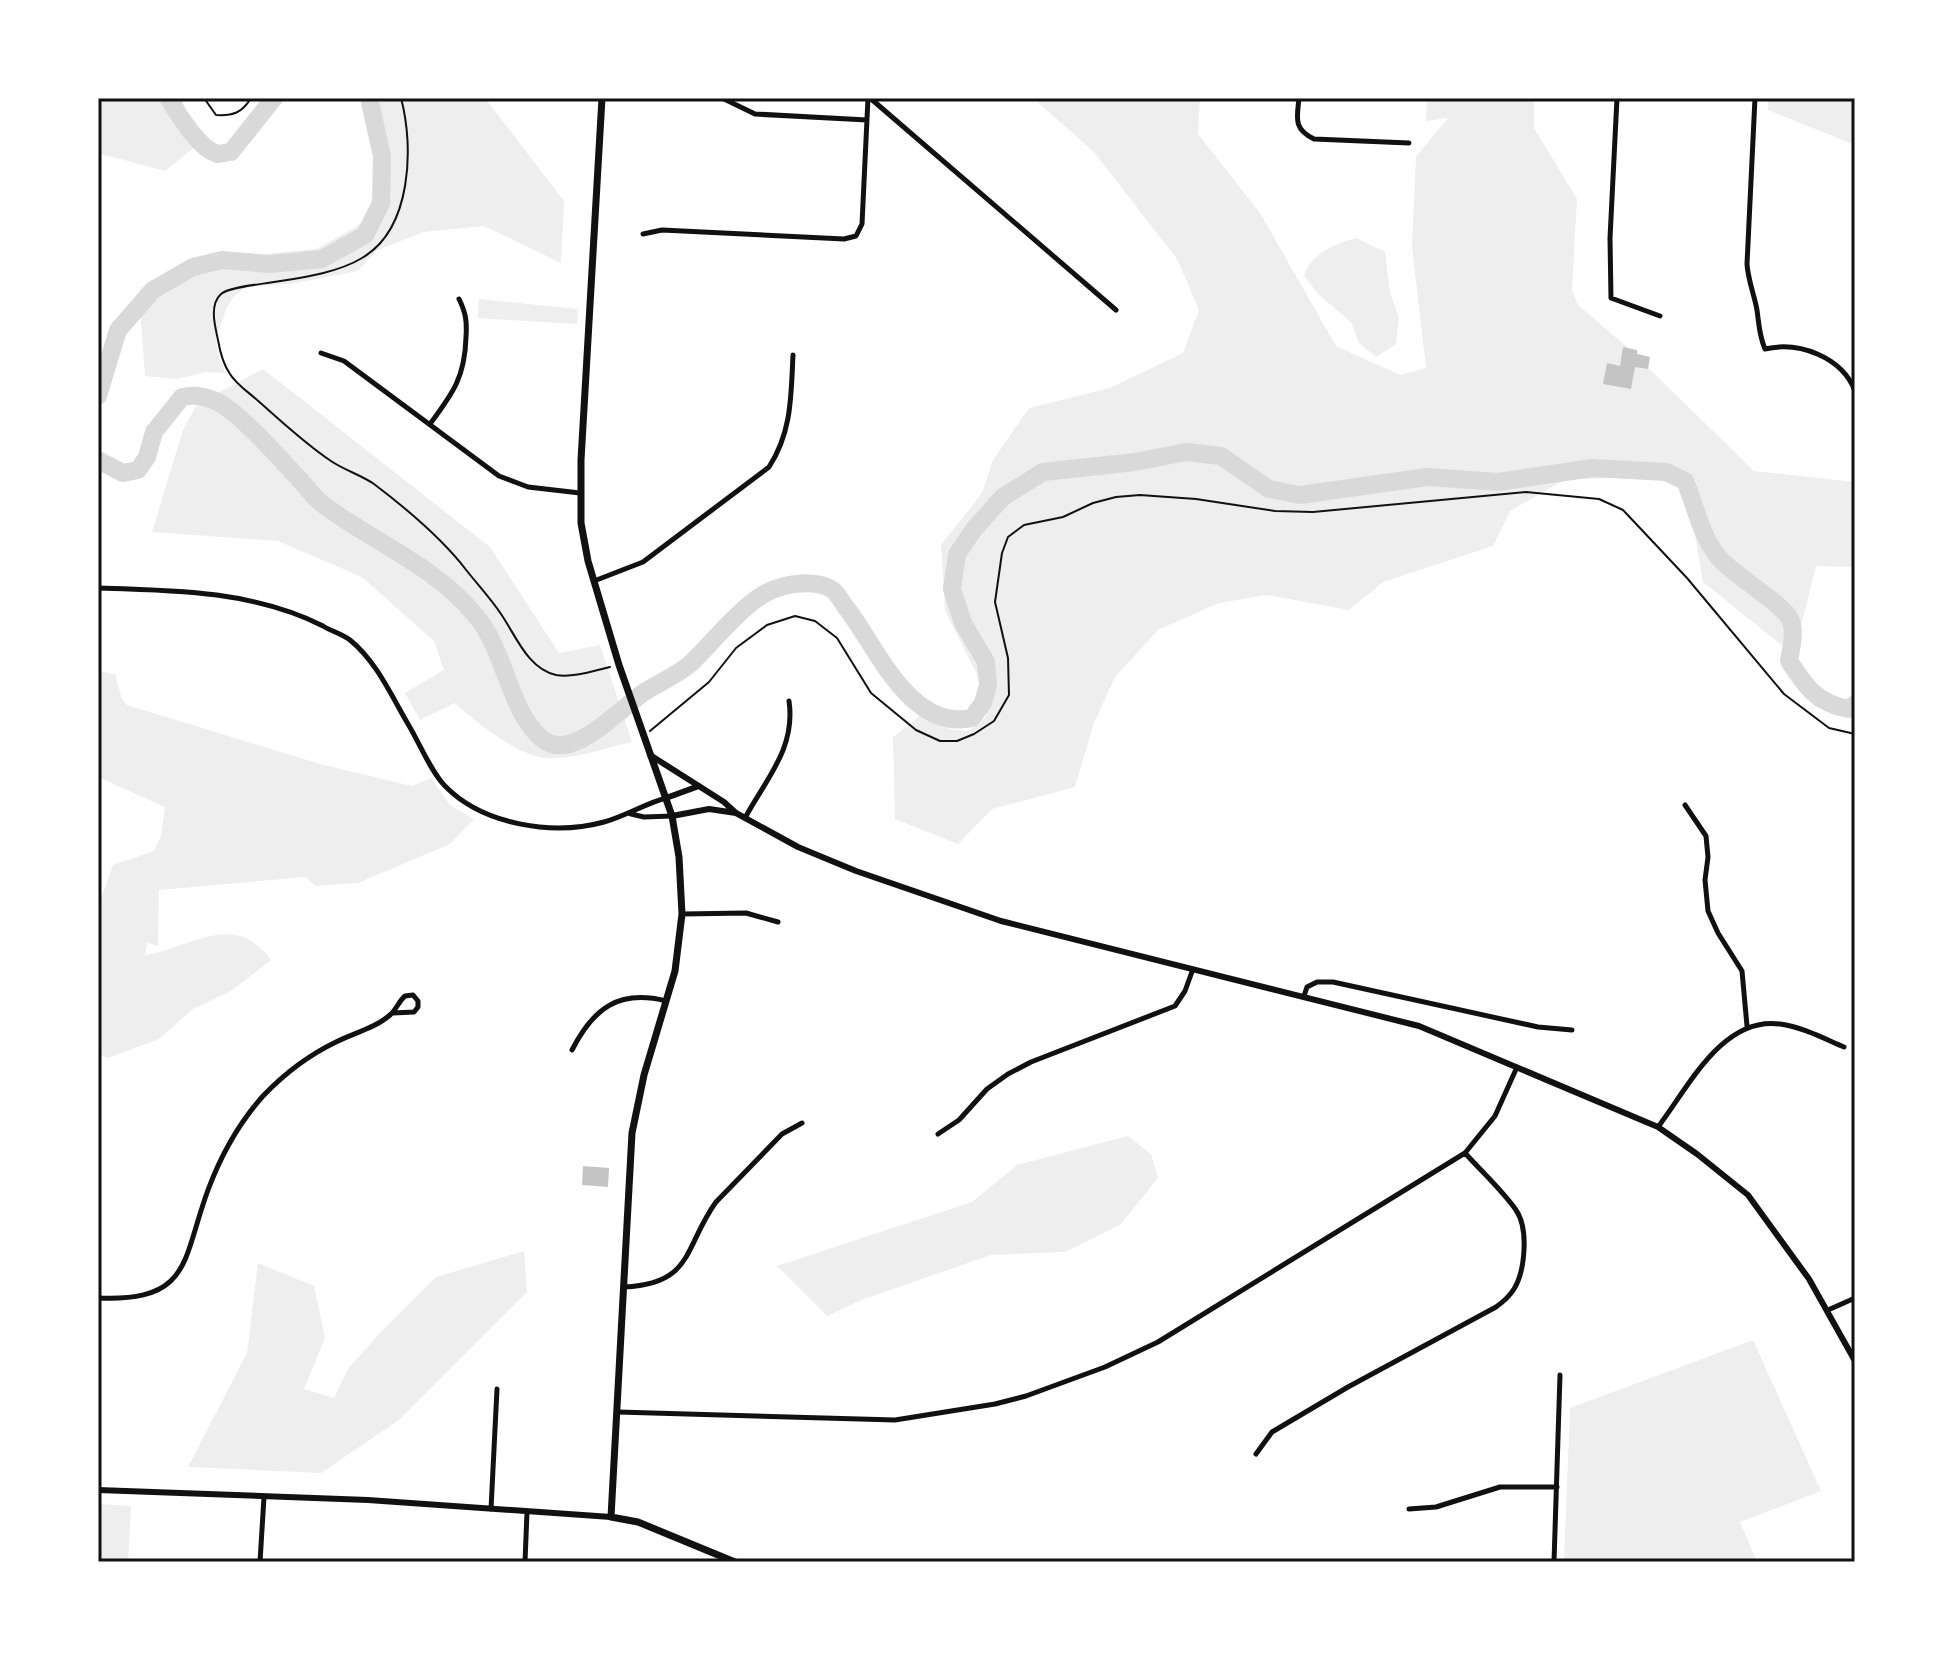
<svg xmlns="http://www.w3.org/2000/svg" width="1953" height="1660" viewBox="0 0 1953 1660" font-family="Overpass,sans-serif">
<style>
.green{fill:#eee}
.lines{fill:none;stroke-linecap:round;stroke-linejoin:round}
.river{stroke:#d9d9d9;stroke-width:18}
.building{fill:#c4c4c4}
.path{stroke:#111;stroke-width:2}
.minor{stroke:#111;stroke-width:5}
.tertiary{stroke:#111;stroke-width:6}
.secondary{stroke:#111;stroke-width:7}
.neatline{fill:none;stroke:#111;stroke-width:3}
</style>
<rect width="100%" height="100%" fill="#fff"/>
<!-- green -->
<path class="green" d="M98 98H182L196 146 165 171 98 153Z
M363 98H485L564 201 561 263 484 226 423 232 376 251 358 271 296 283 247 287 235 295 227 307 216 339 219 357 225 373 207 372 176 379 145 376 139 297 168 282 221 264 274 253 316 249 356 227 375 209 380 185 378 147 368 108Z
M1033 98H1200L1198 134 1260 213 1336 346 1400 375 1426 368 1412 247 1416 157 1448 118 1426 121 1427 98H1534V128L1577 199 1572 290 1578 305 1627 347 1754 471 1855 482V567L1816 566 1794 655 1703 582 1689 500 1679 485 1650 476 1564 480 1510 511 1493 546 1383 582 1349 610 1267 595 1219 603 1158 630 1115 677 1094 723 1075 787 992 809 958 844 895 819 893 737 926 711 950 729 969 731 986 717 989 699 945 610 941 545 982 493 993 460 1029 408 1110 388 1183 353 1199 310 1177 259 1094 152Z
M1768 98H1855V145L1768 110Z
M1356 238 1385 252 1390 293 1399 318 1396 344 1376 357 1359 343 1351 322 1319 295 1304 276C1311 253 1335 244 1356 238Z
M479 299 578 309 577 324 478 318Z
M263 369 490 547 559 653 600 645 632 742C605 748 574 760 545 758 518 755 475 722 455 703L420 720 405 693 444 670 434 641 362 577 278 541 152 532 183 430 197 404Z
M98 671 115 674 122 699 127 705 320 764 412 786 431 778 450 805 474 819 450 844 358 883 315 886 306 877 159 890 158 946 147 943 145 955C194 947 234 910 271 960L231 991 193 1009 159 1039 108 1058 98 1054V907L113 865 154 851 161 836 165 807 98 777Z
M1128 1136 1151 1154 1158 1178 1121 1224 1065 1252 991 1255 864 1299 827 1316 777 1266 972 1202 1017 1165Z
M524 1251 527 1292 399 1420 321 1473 188 1467 247 1353 258 1263 314 1286 325 1338 304 1389 334 1398 348 1369 379 1334 436 1277Z
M1753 1340 1821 1491 1740 1522 1756 1559 1747 1562H1564L1570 1408Z
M98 1504 131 1506 128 1562H98Z"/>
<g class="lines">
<!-- river -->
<path class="river" d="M168 98C178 113 199 150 218 154 219 154 229 152 231 152L274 98
M98 396 118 330 153 290 193 267 222 260 270 264 322 259 365 235 381 203 382 156 369 98
M98 460 123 473 138 470 147 457 154 432 182 397C208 391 227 406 245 423 265 441 282 461 300 480 308 489 315 499 325 506 375 543 437 567 476 616 505 650 509 710 541 738 571 765 619 709 643 693 658 683 676 676 690 664 714 642 749 594 781 587 796 583 821 580 834 591 839 596 844 605 848 610 878 650 911 731 972 718L983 703 988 685 986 662 963 623 952 589 957 554 975 528 1003 497 1043 472 1135 462 1186 452 1221 456 1269 489 1300 495 1427 477 1498 482 1592 468 1666 472 1685 481C1696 507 1701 537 1720 559 1734 575 1783 604 1790 619 1796 632 1791 648 1789 661 1806 687 1817 703 1848 709L1855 704"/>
</g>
<!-- building -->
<path class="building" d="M1623 347 1637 350V354L1650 357 1648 369 1635 367 1631 389 1603 384 1607 363 1620 366Z
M583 1166 609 1168 608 1187 582 1185Z"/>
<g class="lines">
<!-- path -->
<path class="path" d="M204 98 216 115C233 116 242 113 251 98
M401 98C414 147 412 229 362 258 339 272 306 277 280 281 267 284 230 286 221 294 209 305 215 326 218 340 220 352 223 364 230 374 236 384 248 392 256 399 280 420 304 443 331 461 344 470 361 475 374 484 407 509 442 538 467 571 478 585 491 599 501 614 516 636 528 669 556 675 573 678 593 671 610 667
M650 731 709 682 736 648 767 625 795 616 815 621 837 638 871 693 916 730 940 741H957L974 734 994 721 1009 695 1008 658 995 602 1002 553 1008 537 1024 525 1063 517 1093 503 1116 497 1140 495 1196 499 1275 511 1313 512 1526 492 1599 499 1623 510 1687 578 1784 694 1829 728 1855 734"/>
<!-- minor -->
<path class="minor" d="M722 98 755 114 867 120
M870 98 1116 310
M1299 98C1297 118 1293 129 1314 139L1409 143
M1617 98 1610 238 1611 298 1660 316
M1755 98 1747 264C1748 280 1754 294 1757 310 1759 324 1759 335 1765 349 1799 341 1842 357 1855 391
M643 234 662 230 844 239 856 236 862 224 868 98
M321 353 344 361 499 476 528 487 580 493
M430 424C453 393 465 377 466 337 467 322 466 313 459 299
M594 581 643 562 769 467C792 432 791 395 793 355
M98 588C174 590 254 591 323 626 331 631 342 634 350 640 376 661 391 695 408 724 419 742 431 772 445 786 483 825 553 836 604 822 626 816 644 804 666 798
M1685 805 1706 836 1708 857 1705 880 1708 911 1718 933 1742 971 1747 1026
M631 814 644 817 672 816
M745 818C766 779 796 748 789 701
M682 914 746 913 778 922
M1304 996 1307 987 1317 982H1333L1538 1027 1572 1030
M572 1050C593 1009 618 989 666 1001
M1658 1127C1688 1088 1722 1016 1780 1024 1802 1027 1823 1038 1844 1047
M938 1134 959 1120 987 1089 1008 1074 1031 1062 1175 1006 1185 991 1193 969
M624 1287C694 1284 684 1246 716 1202L782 1134 802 1123
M98 1298C192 1302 182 1260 208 1190 221 1155 238 1124 263 1096 284 1074 309 1055 336 1042 354 1033 375 1028 390 1015 396 1010 399 1001 405 996L413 995 418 1001V1007L414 1012 393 1013
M1828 1310 1855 1298
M618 1412 895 1420 995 1404 1026 1396 1105 1367 1158 1342 1465 1153 1495 1116 1517 1067
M1256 1454 1272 1432 1348 1387 1496 1307C1503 1302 1509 1297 1514 1289 1525 1271 1529 1229 1516 1210 1502 1190 1482 1172 1465 1153
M491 1509 497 1389
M1409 1509 1436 1507 1500 1487H1557
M260 1562 264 1497
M525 1562 527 1512
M1554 1562 1560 1375"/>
<!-- tertiary -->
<path class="tertiary" d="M650 755 724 802 736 813 798 847 856 871 1001 921 1419 1026 1658 1127 1697 1154 1748 1195 1809 1279 1855 1361
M666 798 699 786
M672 816 709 809 736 813
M98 1490 368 1500 611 1517"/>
<!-- secondary -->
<path class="secondary" d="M602 98 581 460V523L588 561 619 665 672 816 679 857 682 914 675 971 644 1075 632 1133 611 1517 638 1522 735 1562"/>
</g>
<!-- border -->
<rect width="1953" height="1660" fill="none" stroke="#ffffff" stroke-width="200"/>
<rect x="100" y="100" width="1753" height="1460" class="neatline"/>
</svg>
